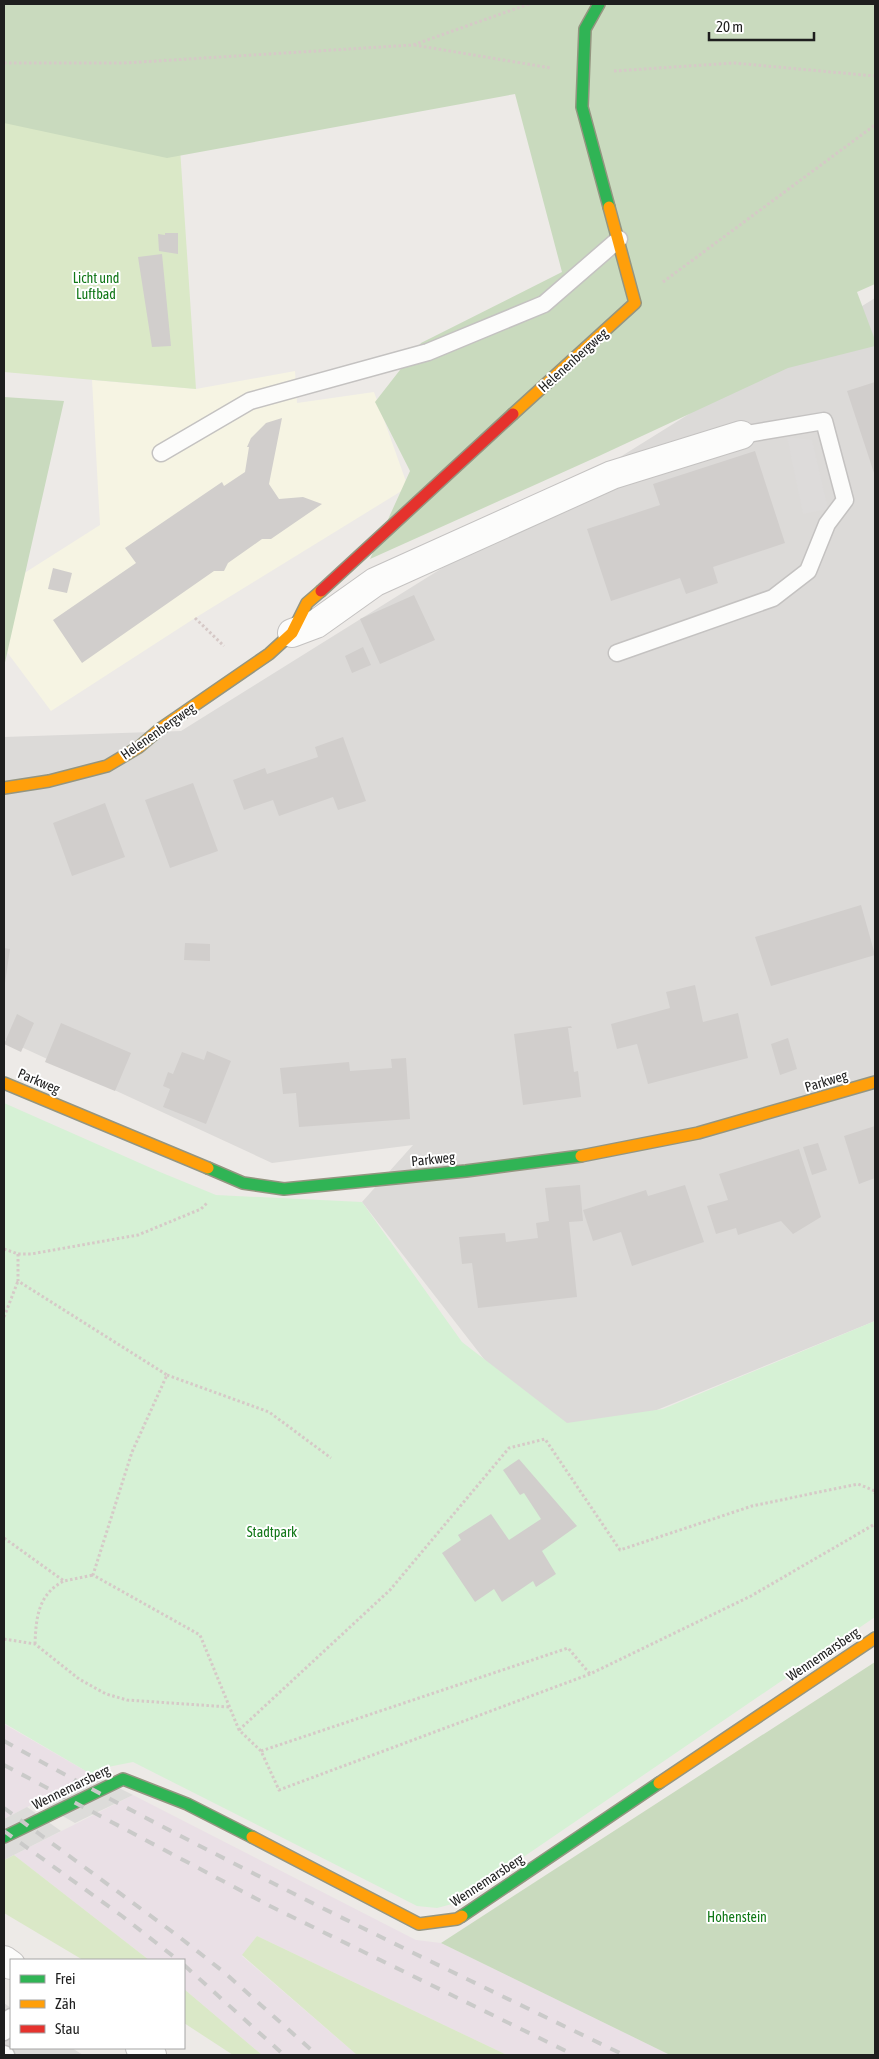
<svg xmlns="http://www.w3.org/2000/svg" width="879" height="2059" viewBox="0 0 879 2059" font-family="'Asap Condensed',sans-serif">
<style>
.residential{fill:#dcdad8}
.industrial{fill:#eae0e6}
.education{fill:#f6f4e3}
.grass{fill:#dae8c7}
.forest{fill:#c9dabe}
.park{fill:#d6f1d5}
.parking{fill:#dddbda}
.pier{fill:#dddcda}
.building{fill:#d1cecc}
.lines{fill:none;stroke-linecap:round;stroke-linejoin:round}
.lane-casing{stroke:#c4c2c1;stroke-width:19}
.street-casing{stroke:#c4c2c1;stroke-width:30}
.fast-casing{stroke:#949580;stroke-width:14}
.slow-casing{stroke:#949580;stroke-width:14}
.jam-casing{stroke:#949580;stroke-width:14}
.path{stroke:#d6c9c7;stroke-width:3;stroke-dasharray:2.5 2.5;stroke-linecap:butt}
.lane{stroke:#fcfcfb;stroke-width:16}
.street{stroke:#fcfcfb;stroke-width:28}
.fast{stroke:#30b455;stroke-width:11}
.slow{stroke:#ff9f0a;stroke-width:11}
.jam{stroke:#e5322d;stroke-width:11}
.rail{stroke:#cacac9;stroke-width:4;stroke-dasharray:10 10;stroke-linecap:butt}
.labels{text-anchor:middle;dominant-baseline:central;stroke-width:4;stroke-linejoin:round;paint-order:stroke}
.park-label{font-size:14px;fill:#117717;stroke:#fff}
.street-label{font-size:14px;fill:#1e1e1e;stroke:#fff}
</style>
<rect width="100%" height="100%" fill="#edeae7"/>
<!-- residential -->
<path class="residential" d="M875 298V1321L652 1412 569 1425 501 1381 362 1202 413 1145 272 1163 4 1039V737L181 731Z
M4 2003 11 2008V2048H72L83 2055H4Z"/>
<!-- industrial -->
<path class="industrial" d="M4 1724 91 1774 4 1819Z
M133 1795 416 1940 441 1943 670 2055H507L257 1936 242 1956 357 2055H262L184 1989V1960H149L14 1855Z"/>
<!-- education -->
<path class="education" d="M295 371 297 403 374 392 408 487 195 618 51 711 4 648V586L100 525 92 380 196 389Z"/>
<!-- grass -->
<path class="grass" d="M4 97 179 133 196 389 4 372Z
M14 1855 149 1960H83L4 1913V1860Z
M257 1936 507 2055H357L242 1955Z
M184 1989 262 2055H233L184 2023Z"/>
<!-- forest -->
<path class="forest" d="M4 4H875V284L857 292 875 340V346L788 368 599 456 370 559 410 471 375 402 421 343 562 272 515 94 167 158 4 123Z
M4 397 64 401 4 667Z
M875 1662V2055H670L441 1943Z"/>
<!-- park -->
<path class="park" d="M4 1103 160 1172 216 1195 362 1202 462 1342 567 1423 663 1409 875 1321V1617L456 1903 437 1908 417 1906 133 1762 108 1767 91 1774 4 1723Z"/>
<!-- parking -->
<path class="parking" d="M787 437 812 440 828 509 803 514Z"/>
<!-- pier -->
<path class="pier" d="M91 1774 133 1795 75 1823 38 1802Z
M27 1807 61 1831 4 1860V1819Z"/>
<!-- building -->
<path class="building" d="M165 233H178V254L159 251 158 234 165 235Z
M162 254 171 346 152 347 138 257Z
M875 382V476L847 391Z
M282 418 269 484 279 499 303 497 322 504 271 539H262L228 563 224 571H214L82 663 53 620 136 563 125 548 222 482 224 486 245 472 249 447H247L251 438 266 423Z
M755 451 785 543 713 567 718 583 686 594 680 578 611 601 587 529 660 505 653 484Z
M53 568 72 573 67 593 48 589Z
M414 595 435 640 380 664 360 619Z
M363 647 371 665 352 673 345 656Z
M343 737 366 801 338 810 333 797 279 816 273 800 244 810 233 780 265 768 267 774 318 757 315 747Z
M193 783 218 851 170 868 145 800Z
M105 803 125 857 72 876 53 823Z
M861 905 875 955 771 986 755 937Z
M185 943 210 944V961L184 960Z
M4 948 10 949 5 983H4Z
M695 985 703 1022 738 1013 748 1058 648 1084 637 1044 617 1049 611 1024 670 1008 666 992Z
M17 1014 34 1023 21 1052 4 1044Z
M61 1023 131 1053 115 1091 45 1062Z
M571 1026 572 1028H568L574 1072 578 1071 581 1097 523 1105 514 1034Z
M788 1038 797 1069 780 1075 771 1044Z
M207 1051 231 1061 206 1124 163 1107 170 1089 163 1086 168 1072 173 1074 182 1052 204 1060Z
M406 1058 410 1119 299 1127 296 1093 283 1094 280 1068 349 1062 350 1071 392 1068 391 1059Z
M875 1126V1178L859 1184 844 1136Z
M818 1143 827 1170 812 1175 803 1147Z
M799 1149 821 1217 793 1234 781 1221 738 1235 736 1228 716 1234 707 1206 728 1200 719 1174Z
M580 1185 583 1221 569 1222 577 1297 478 1308 472 1263 462 1264 459 1237 505 1233 506 1242 538 1238 536 1223 549 1221 545 1188Z
M685 1185 704 1242 632 1266 621 1232 593 1241 583 1210 646 1190 648 1196Z
M519 1459 577 1526 542 1551 556 1574 536 1587 533 1581 502 1602 494 1589 475 1602 442 1553 461 1540 458 1535 491 1514 509 1540 541 1519 524 1493 520 1495 503 1470Z"/>
<g class="lines">
<!-- lane casing -->
<g class="lane-casing">
<path id="lane" d="M161 453 250 401 428 352 544 304 619 239
M617 653 773 598 808 571 827 524 845 500 824 421 741 435
M4 2032 11 2017
M4 2054 6 2055"/>
</g>
<!-- street casing -->
<g class="street-casing">
<path id="street" d="M292 633 316 624 375 582 612 475 741 435
M4 1960 11 1965
M140 2048 152 2055"/>
</g>
<!-- fast casing -->
<g class="fast-casing">
<path id="fast" d="M599 4 585 29 582 107 609 207
M208 1168 243 1183 284 1189 466 1171 581 1156
M4 1837 123 1779 187 1804 252 1837
M462 1916 659 1783"/>
</g>
<!-- slow casing -->
<g class="slow-casing">
<path id="slow" d="M513 414 635 303 609 207
M4 788 49 781 107 766 139 747 160 729 269 654 292 633 307 603 321 591
M4 1083 208 1168
M581 1156 698 1133 875 1082
M659 1783 875 1638
M252 1837 419 1924 457 1919 462 1916"/>
</g>
<!-- jam casing -->
<g class="jam-casing">
<path id="jam" d="M321 591 513 414"/>
</g>
<!-- path -->
<path class="path" d="M414 45 551 68
M4 63H124L413 45 529 4
M614 71 734 63 875 76
M663 282 875 125
M195 618 224 646
M4 1249 18 1254H31L138 1235 201 1209 208 1202
M18 1254V1281L167 1375 132 1452 93 1575 200 1635 239 1730 261 1751 279 1790 590 1674 751 1596 875 1524
M4 1317 18 1281
M167 1375 269 1412 331 1458
M4 1538 64 1581 93 1575
M4 1639 35 1644 79 1679 106 1694 127 1700 229 1707
M35 1644C36 1618 38 1594 64 1581
M239 1730 390 1590 509 1448 545 1439 620 1550 752 1506 858 1484 875 1491V1494
M261 1751 568 1648 590 1674"/>
<!-- lane -->
<use href="#lane" class="lane"/>
<!-- street -->
<use href="#street" class="street"/>
<!-- fast -->
<use href="#fast" class="fast"/>
<!-- slow -->
<use href="#slow" class="slow"/>
<!-- jam -->
<use href="#jam" class="jam"/>
<!-- rail -->
<path class="rail" d="M4 1741C206 1854 415 1954 624 2055
M4 1765 270 1906 574 2055
M4 1808 178 1936 225 1973 317 2055
M4 1831 122 1916 178 1960
M184 1965 284 2055"/>
</g>
<g class="labels">
<!-- park labels -->
<g class="park-label">
<text x="96" y="278">Licht und<tspan x="96" dy="16">Luftbad</tspan></text>
<text x="272" y="1532">Stadtpark</text>
<text x="737" y="1917">Hohenstein</text>
</g>
<!-- street labels -->
<g class="street-label">
<text transform="translate(573 360) rotate(-42)">Helenenbergweg</text>
<text transform="translate(158 731) rotate(-35)">Helenenbergweg</text>
<text transform="translate(39 1081) rotate(23)">Parkweg</text>
<text transform="translate(826 1081) rotate(-17)">Parkweg</text>
<text transform="translate(433 1159) rotate(-6)">Parkweg</text>
<text transform="translate(823 1654) rotate(-34)">Wennemarsberg</text>
<text transform="translate(71 1787) rotate(-26)">Wennemarsberg</text>
<text transform="translate(487 1880) rotate(-33)">Wennemarsberg</text>
</g>
</g>
<!-- border -->
<rect width="879" height="2059" fill="none" stroke="#1e1e1e" stroke-width="10"/>
<!-- legend -->
<rect x="10" y="1959" width="175" height="90" fill="#ffffff" stroke="#a5a5a5"/>
<rect x="20" y="1975" width="25" height="8" fill="#30b455" stroke="#a5a5a5"/>
<text x="55" y="1984" font-size="15" fill="#1e1e1e">Frei</text>
<rect x="20" y="2000" width="25" height="8" fill="#ff9f0a" stroke="#a5a5a5"/>
<text x="55" y="2009" font-size="15" fill="#1e1e1e">Zäh</text>
<rect x="20" y="2025" width="25" height="8" fill="#e5322d" stroke="#a5a5a5"/>
<text x="55" y="2034" font-size="15" fill="#1e1e1e">Stau</text>
<!-- scale -->
<path d="M709 32v8h105v-8" fill="none" stroke="#1e1e1e" stroke-width="2.5"/>
<text x="716" y="32" font-size="15" fill="#1e1e1e" stroke="#ffffff" stroke-width="4" paint-order="stroke">20 m</text>
</svg>
